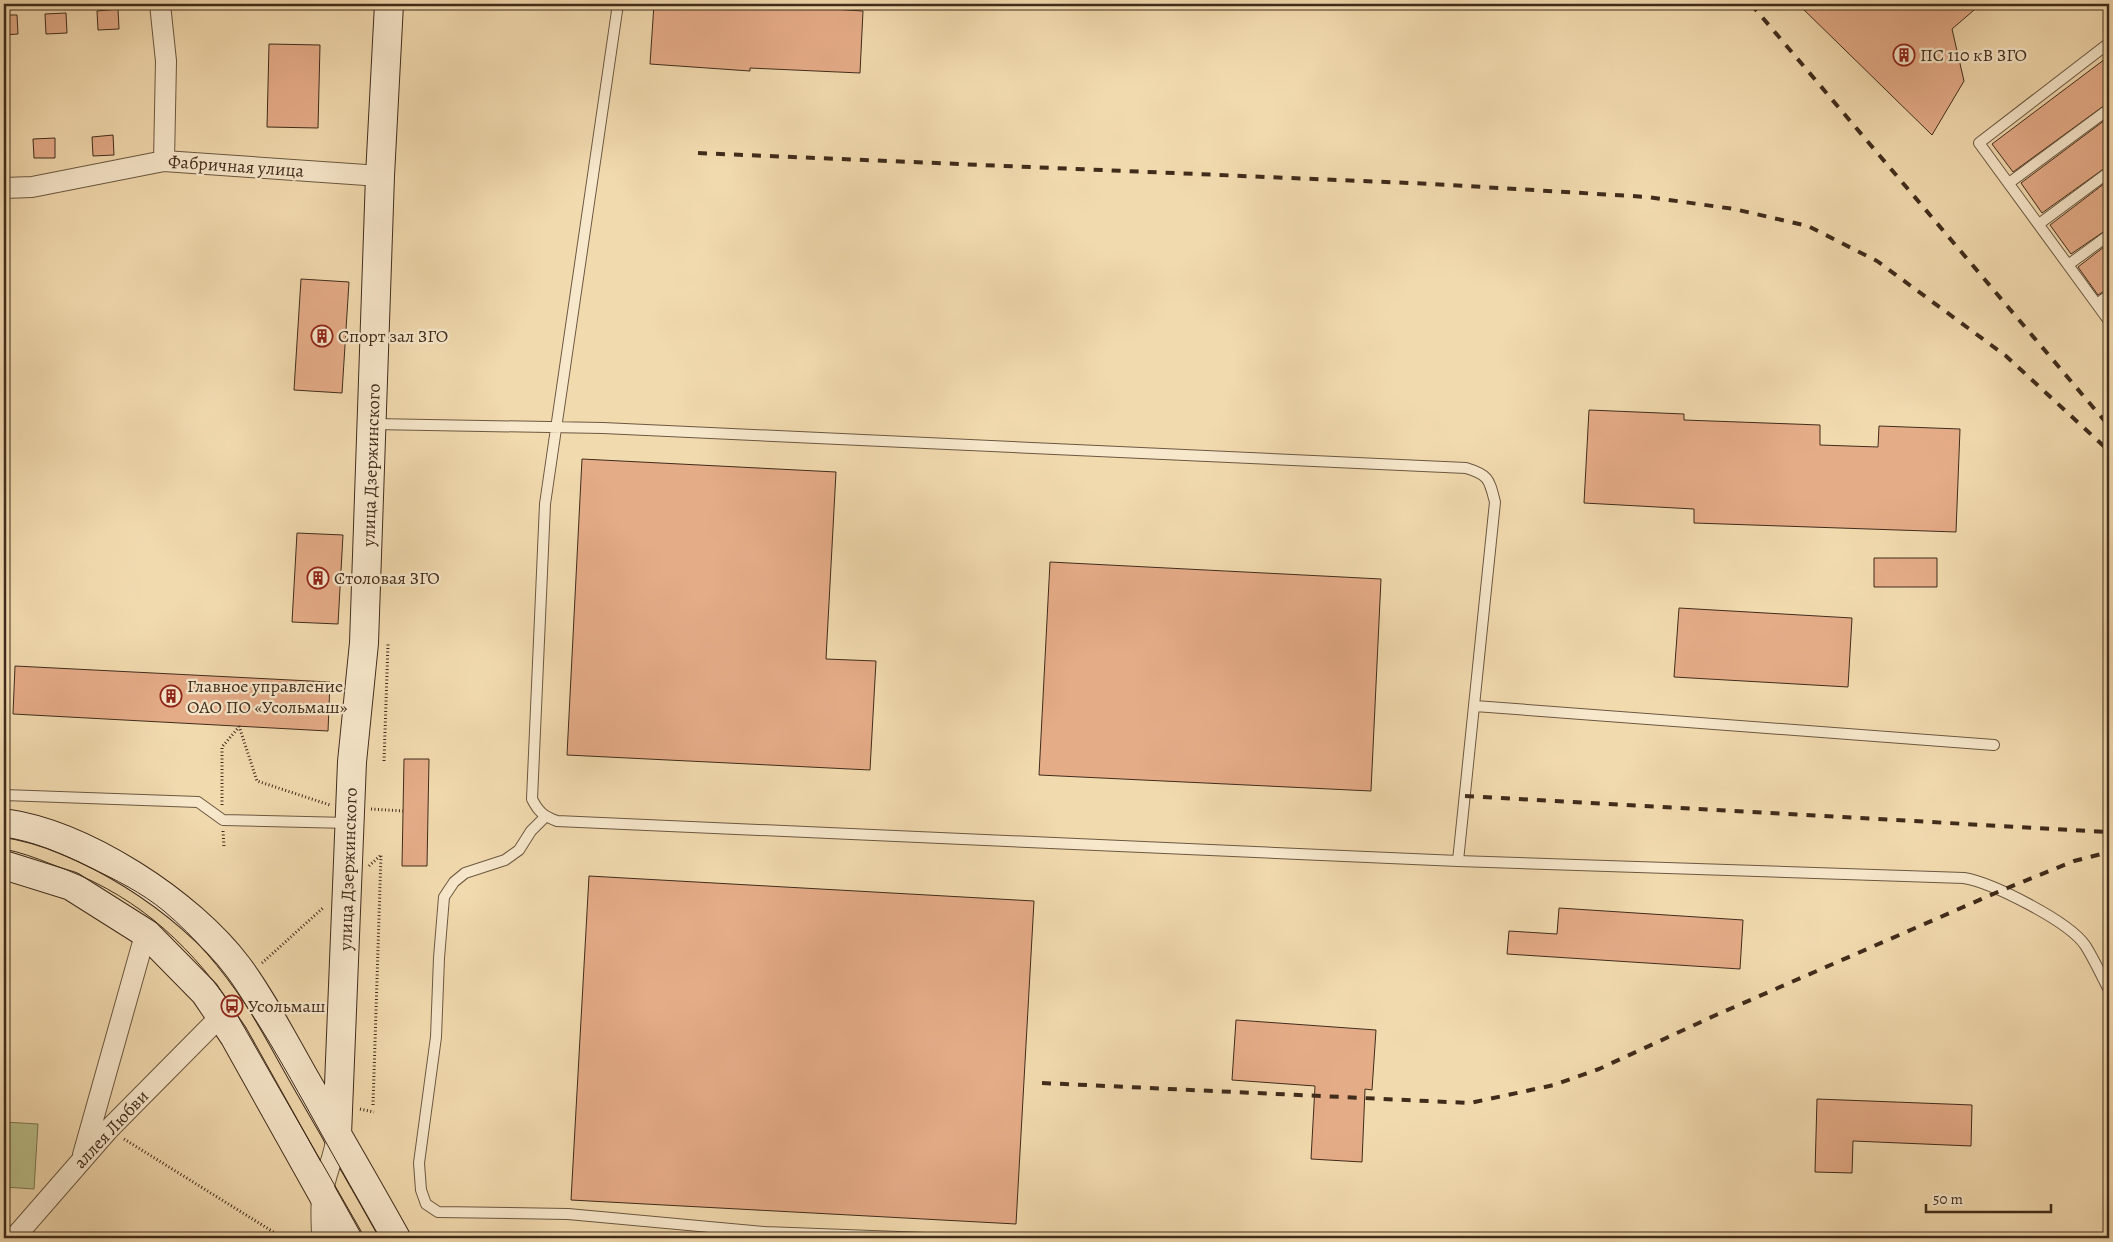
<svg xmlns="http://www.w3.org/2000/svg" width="2113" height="1242" viewBox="0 0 2113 1242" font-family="Alegreya,serif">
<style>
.green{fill:#bac08b;stroke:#7d7653}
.building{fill:#e5ac88;stroke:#402c1b}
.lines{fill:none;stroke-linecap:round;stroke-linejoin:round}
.lane-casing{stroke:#6c5840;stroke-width:12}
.street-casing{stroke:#6c5840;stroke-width:22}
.secondary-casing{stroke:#402c1b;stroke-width:30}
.path{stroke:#402c1b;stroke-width:3;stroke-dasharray:1 2.5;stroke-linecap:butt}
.lane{stroke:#f7e7cb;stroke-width:10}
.street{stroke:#f7e7cb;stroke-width:20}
.secondary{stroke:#f7e7cb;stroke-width:28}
.tram{stroke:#402c1b;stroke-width:1}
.rail{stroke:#402c1b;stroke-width:4;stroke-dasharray:9 9;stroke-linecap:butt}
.labels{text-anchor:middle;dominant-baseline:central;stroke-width:4.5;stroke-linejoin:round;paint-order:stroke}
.poi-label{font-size:18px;fill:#402c1b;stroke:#f7e7cb;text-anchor:start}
.street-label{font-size:18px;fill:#402c1b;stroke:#f7e7cb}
</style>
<rect width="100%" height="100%" fill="#f2daaf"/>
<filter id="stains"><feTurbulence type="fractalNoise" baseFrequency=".004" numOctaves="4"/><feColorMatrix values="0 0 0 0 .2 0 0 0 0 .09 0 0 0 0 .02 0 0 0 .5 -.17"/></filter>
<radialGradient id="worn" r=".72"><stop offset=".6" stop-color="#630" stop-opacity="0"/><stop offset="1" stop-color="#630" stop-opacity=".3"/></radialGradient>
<!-- green -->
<path class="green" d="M4 1122 38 1124 34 1189 4 1187Z"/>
<!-- building -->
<path class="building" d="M654 4H755L863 11 860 73 750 68V71L650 64Z
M1798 4H1981L1952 29 1964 81 1932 135Z
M118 9 119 29 98 30 97 11Z
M66 13 67 33 46 34 45 14Z
M4 15H17L18 34 4 35Z
M269 44 320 45 318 128 267 127Z
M2109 56V102L2013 172 1992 144Z
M2109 117V165L2042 213 2021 183Z
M113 135 114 155 93 156 92 137Z
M55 138V158H34L33 139Z
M2109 180V228L2071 254 2050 225Z
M2109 243V288L2098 295 2078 267Z
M301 279 349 282 342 393 294 390Z
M1589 410 1684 414V420L1820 425V445L1878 447 1879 426 1960 429 1956 532 1694 523V509L1584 503Z
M582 459 836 472 826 659 876 661 870 770 567 755Z
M297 533 343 535 338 624 292 622Z
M1874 558H1937V587H1874Z
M1050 562 1381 579 1371 791 1039 775Z
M1679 608 1852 618 1848 687 1674 677Z
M15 666 330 682 328 731 13 714Z
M404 759H429L427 866H402Z
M589 876 1034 901 1016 1224 571 1200Z
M1559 908 1743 920 1740 969 1507 954 1509 931 1557 934Z
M1236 1020 1376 1030 1372 1090 1365 1089 1362 1162 1311 1159 1315 1086 1232 1080Z
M1817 1099 1972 1105 1971 1146 1853 1141 1852 1173 1815 1172Z"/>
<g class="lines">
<!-- lane casing -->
<g class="lane-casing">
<path id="lane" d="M618 4 545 504 532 799C538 811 543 816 557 821L1458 861 1964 878C1993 883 2068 921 2085 945 2094 959 2101 975 2109 990
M2109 43 1979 143 2109 321
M2009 183 2109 109
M2039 224 2109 172
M2068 265 2109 235
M2097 304 2109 295
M373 424 603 428 1466 468C1489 475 1489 479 1495 502L1458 861
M1475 706 1994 745
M4 795 198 802 223 820 348 823
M545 817 531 831 519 850 505 860 465 873 454 882 444 897 439 958 436 1037 419 1163 421 1190 426 1204 438 1212 568 1214 765 1232 926 1238"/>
</g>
<!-- street casing -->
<g class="street-casing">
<path id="street" d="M160 4 166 61 164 161
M4 188 32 187 164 161 380 176
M83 1155 143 942
M14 1238 109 1129 212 1025
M322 1238C322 1223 320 1206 323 1191 326 1172 335 1155 337 1135"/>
</g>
<!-- secondary casing -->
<g class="secondary-casing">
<path id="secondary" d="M4 823C84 834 189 902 238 967 262 999 284 1042 304 1077 335 1131 366 1184 396 1238
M4 865 71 886 147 934 205 993 234 1036 347 1238
M337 1135 352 762 364 643 380 176 389 4"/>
</g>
<!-- path -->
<path class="path" d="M239 726 257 781 330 805
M384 761 388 644
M222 805V747L239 727
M371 809 403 811
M223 831 224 847
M369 866 381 855
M262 963 324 907
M373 1105 381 855
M360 1109 374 1112
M124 1139 283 1238"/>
<!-- lane -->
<use href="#lane" class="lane"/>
<!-- street -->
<use href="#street" class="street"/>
<!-- secondary -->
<use href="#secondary" class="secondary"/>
<!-- tram -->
<path class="tram" d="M4 837C33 841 63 854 89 867 116 880 141 892 164 911 227 964 266 1035 306 1106 330 1150 355 1194 380 1238
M4 849C20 852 36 858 51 864 131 892 183 937 232 1006L365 1238"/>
<!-- rail -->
<path class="rail" d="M1751 4 2109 426
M698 153 1433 184 1648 197 1734 209 1808 226 1877 261 2006 356 2109 451
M1465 796 2109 832
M1042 1083 1470 1103 1554 1085 1599 1069 1716 1015 2000 891 2074 861 2109 852"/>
</g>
<!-- icons -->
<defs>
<g id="building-ring" transform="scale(1.125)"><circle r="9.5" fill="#f7e7cb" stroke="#8f2418" stroke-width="1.5"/><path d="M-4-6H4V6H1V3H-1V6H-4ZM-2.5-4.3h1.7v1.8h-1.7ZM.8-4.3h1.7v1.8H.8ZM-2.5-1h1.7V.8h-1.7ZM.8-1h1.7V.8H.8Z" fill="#8f2418"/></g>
<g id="bus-ring" transform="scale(1.125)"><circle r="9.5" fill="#f7e7cb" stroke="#8f2418" stroke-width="1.5"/><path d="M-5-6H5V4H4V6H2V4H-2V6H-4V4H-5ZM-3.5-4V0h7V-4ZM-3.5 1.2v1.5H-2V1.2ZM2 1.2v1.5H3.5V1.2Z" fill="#8f2418"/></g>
</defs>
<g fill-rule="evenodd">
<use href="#building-ring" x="1904" y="55"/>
<use href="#building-ring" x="322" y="336"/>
<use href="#building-ring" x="318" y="578"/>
<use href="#building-ring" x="171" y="696"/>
<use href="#bus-ring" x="232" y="1006"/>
</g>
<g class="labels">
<!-- poi labels -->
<g class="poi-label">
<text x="1920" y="55">ПС 110 кВ ЗГО</text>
<text x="338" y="336">Спорт зал ЗГО</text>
<text x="334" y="578">Столовая ЗГО</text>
<text x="187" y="686">Главное управление<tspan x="187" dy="21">ОАО ПО «Усольмаш»</tspan></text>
<text x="248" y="1006">Усольмаш</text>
</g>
<!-- street labels -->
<g class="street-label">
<text transform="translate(236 166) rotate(4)">Фабричная улица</text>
<text transform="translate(371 465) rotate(-88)">улица Дзержинского</text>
<text transform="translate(348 869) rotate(-88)">улица Дзержинского</text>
<text transform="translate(111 1129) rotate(-47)">аллея Любви</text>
</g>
</g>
<!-- margin -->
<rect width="2113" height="1242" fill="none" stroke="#f2daaf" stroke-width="20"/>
<rect x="5" y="5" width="2103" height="1232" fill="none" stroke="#402c1b" stroke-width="2.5"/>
<rect x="10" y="10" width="2093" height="1222" fill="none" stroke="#402c1b"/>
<!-- scale -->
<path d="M1926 1204v8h125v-8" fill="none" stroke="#402c1b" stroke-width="2.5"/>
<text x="1933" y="1204" font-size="15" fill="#402c1b" stroke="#f7e7cb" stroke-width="4" paint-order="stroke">50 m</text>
<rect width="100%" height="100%" filter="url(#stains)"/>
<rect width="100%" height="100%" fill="url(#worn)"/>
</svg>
